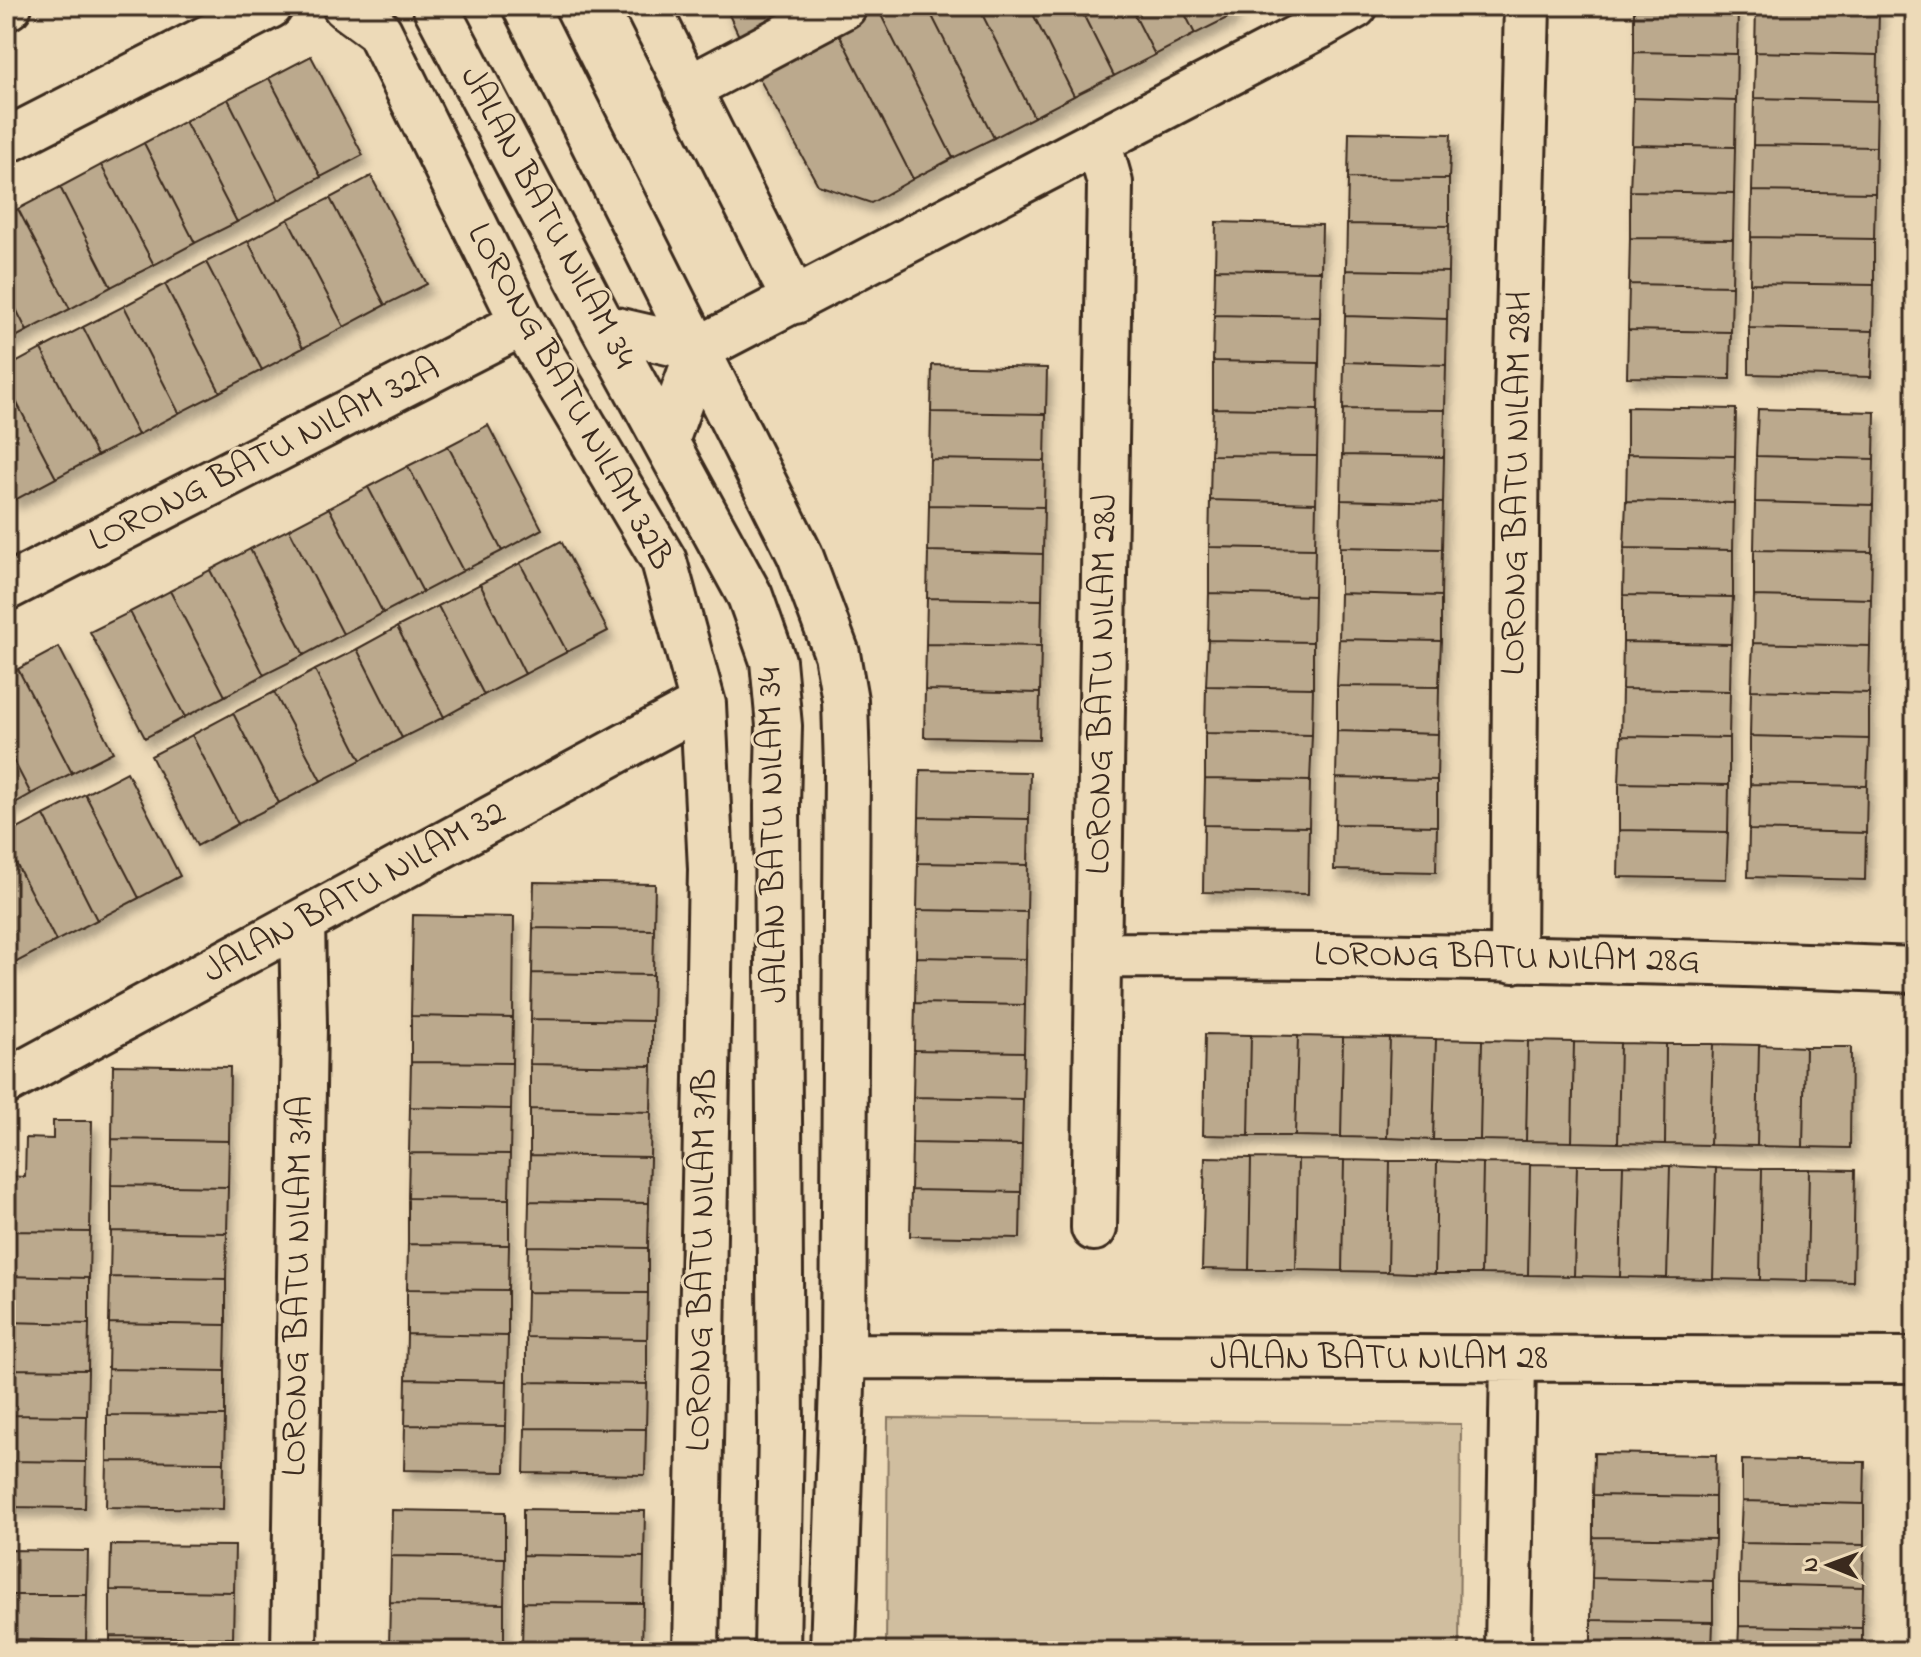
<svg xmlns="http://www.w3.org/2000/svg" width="1921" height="1657" viewBox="0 0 1921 1657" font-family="'Indie Flower',sans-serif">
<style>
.green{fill:#d0be9f;stroke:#86745e;stroke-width:2}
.building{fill:#bba98d;stroke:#3b2a1e;stroke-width:2;filter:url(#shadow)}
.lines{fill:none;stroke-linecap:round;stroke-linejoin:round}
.minor-casing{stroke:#3b2a1e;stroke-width:50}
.major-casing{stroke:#3b2a1e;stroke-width:50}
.minor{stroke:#eddab8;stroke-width:44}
.major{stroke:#eddab8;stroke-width:44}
.labels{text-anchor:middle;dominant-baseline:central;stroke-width:6;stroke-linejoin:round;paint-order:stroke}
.street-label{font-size:36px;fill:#3b2a1e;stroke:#eddab8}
</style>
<defs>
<filter id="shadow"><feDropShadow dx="5" dy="9" stdDeviation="4" flood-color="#0004"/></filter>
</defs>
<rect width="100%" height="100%" fill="#eddab8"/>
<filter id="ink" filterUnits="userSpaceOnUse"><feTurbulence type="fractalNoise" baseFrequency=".0125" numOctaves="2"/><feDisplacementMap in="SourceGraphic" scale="16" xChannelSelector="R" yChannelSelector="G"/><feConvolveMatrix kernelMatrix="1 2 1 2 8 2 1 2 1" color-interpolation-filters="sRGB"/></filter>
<g filter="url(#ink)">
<!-- green -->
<path class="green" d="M888 1418 1461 1424 1459 1651H886Z"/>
<!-- building -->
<path class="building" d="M725 6H817L744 47Z
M885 6H927L994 138 953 158 878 9Z
M927 6H978L1034 117 994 138Z
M978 6H1029L1074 96 1034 117Z
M1029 6H1079L1114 76 1074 96Z
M1079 6H1130L1155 55 1114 76Z
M1130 6H1181L1195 34 1155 55Z
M1181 6H1231L1235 14 1195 34Z
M1634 6 1738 8 1737 54 1634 52Z
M1756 6H1879V9Z
M1756 6 1879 9 1878 55 1755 52Z
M878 9 953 158 913 179 837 30Z
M837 30 913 179 871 203 818 185 755 71Z
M1634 52 1737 54 1736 101 1633 98Z
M1755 52 1878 55 1877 101 1754 98Z
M311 56 363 155 321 177 269 78Z
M269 78 321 177 279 200 228 99Z
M1633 98 1736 101 1735 147 1632 145Z
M1754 98 1877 101 1876 147 1753 145Z
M228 99 279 200 237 222 185 121Z
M185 121 237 222 195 243 144 143Z
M1349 132 1451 134 1449 179 1348 178Z
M144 143 195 243 154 265 101 165Z
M1632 145 1735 147 1734 193 1630 191Z
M1753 145 1876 147 1875 193 1752 191Z
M101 165 154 265 111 287 60 187Z
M371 176 427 284 385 305 330 198Z
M1348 178 1449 179V226L1347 224Z
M60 187 111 287 70 309 18 209Z
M1630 191 1734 193 1733 239 1630 238Z
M1752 191 1875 193 1874 239 1751 237Z
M330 198 385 305 344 327 288 219Z
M18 209 70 309 27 331 6 289V215Z
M288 219 344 327 303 348 248 241Z
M1216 222 1322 225 1321 271 1215 269Z
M1347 224 1449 226 1448 272 1346 270Z
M1751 237 1874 239V285L1750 283Z
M1630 238 1733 239 1732 286 1629 284Z
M248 241 303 348 262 370 206 262Z
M206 262 262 370 220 392 165 284Z
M1215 269 1321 271 1320 317 1214 315Z
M1346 270 1448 272 1447 319 1345 316Z
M1750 283 1874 285 1873 331 1749 328Z
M165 284 220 392 179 413 124 306Z
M1629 284 1732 286 1731 332 1628 330Z
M6 289 27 331 6 342Z
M124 306 179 413 138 435 83 327Z
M1214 315 1320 317 1319 363 1213 361Z
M1345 316 1447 319 1446 365 1344 362Z
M83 327 138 435 97 456 41 349Z
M1749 328 1873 331 1871 377 1749 374Z
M1628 330 1731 332 1730 379 1627 377Z
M41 349 97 456 56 478 6 382V368Z
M1213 361 1319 363 1318 410 1213 408Z
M1344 362 1446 365 1445 410 1343 409Z
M932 365 1047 368 1046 414 931 412Z
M6 382 56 478 15 500 6 483Z
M1627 407 1736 409 1735 456 1627 454Z
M1213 408 1318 410 1317 456 1211 455Z
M1343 409 1445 410 1444 457 1342 455Z
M1758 409 1875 412 1874 459 1756 456Z
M931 412 1046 414 1045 461 930 459Z
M488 425 542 529 502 551 448 446Z
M448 446 502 551 463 571 408 466Z
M1627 454 1735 456 1734 503 1626 501Z
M1211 455 1317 456 1316 503 1210 500Z
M1342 455 1444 457 1443 503 1341 500Z
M1756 456 1874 459 1873 505 1755 502Z
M930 459 1045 461 1044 507 929 505Z
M408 466 463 571 423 592 368 487Z
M368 487 423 592 383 613 329 508Z
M1210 500 1316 503 1315 549 1209 547Z
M1341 500 1443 503 1442 549 1340 547Z
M1626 501 1734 503 1733 550 1624 548Z
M1755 502 1873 505 1872 552 1754 550Z
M929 505 1044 507 1043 554 928 551Z
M329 508 383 613 343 634 289 529Z
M289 529 343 634 304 655 250 549Z
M561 541 608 631 567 652 520 563Z
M1209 547 1315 549 1314 596 1209 593Z
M1340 547 1442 549 1441 596 1340 593Z
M1624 548 1733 550V597L1623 595Z
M250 549 304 655 264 675 210 570Z
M1754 550 1872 552 1871 599 1754 596Z
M928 551 1043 554 1042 600 927 598Z
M520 563 567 652 525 674 480 584Z
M210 570 264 675 225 696 170 591Z
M480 584 525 674 484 695 438 606Z
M170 591 225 696 185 717 130 612Z
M1209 593 1314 596 1313 642 1208 640Z
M1340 593 1441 596V641L1339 639Z
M1623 595 1733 597 1731 644 1623 642Z
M1754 596 1871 599 1870 646 1753 643Z
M927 598 1042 600 1041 646 926 644Z
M438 606 484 695 444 717 397 627Z
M130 612 185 717 145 738 90 632Z
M397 627 444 717 402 738 357 649Z
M1339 639 1441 641 1439 687 1337 686Z
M1208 640 1313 642V688L1206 686Z
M1623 642 1731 644 1730 691 1622 689Z
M1753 643 1870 646 1869 693 1751 690Z
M926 644 1041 646 1040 693 925 690Z
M59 647 113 752 72 773 18 669Z
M357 649 402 738 361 760 315 670Z
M18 669 72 773 31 794 6 746V675Z
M315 670 361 760 321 781 274 692Z
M1206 686 1313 688 1312 735 1205 733Z
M1337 686 1439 687 1438 734 1337 731Z
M1622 689 1730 691 1729 738 1621 736Z
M925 690 1040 693 1039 739 924 737Z
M1751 690 1869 693V739L1750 736Z
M274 692 321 781 279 803 233 713Z
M233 713 279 803 238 824 192 735Z
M1337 731 1438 734 1437 780 1336 778Z
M1205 733 1312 735 1310 781 1205 779Z
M192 735 238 824 197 846 151 756Z
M1621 736 1729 738V785L1619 783Z
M1750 736 1869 739 1867 786 1750 784Z
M6 746 31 794 6 808Z
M920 770 1030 772 1029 819 919 817Z
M127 772 180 876 139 898 85 794Z
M1336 778 1437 780V826L1335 824Z
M1205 779 1310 781 1309 827 1204 825Z
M1619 783 1729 785 1728 832 1619 830Z
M1750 784 1867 786 1866 833 1749 830Z
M85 794 139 898 97 920 44 815Z
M44 815 97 920 56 941 6 844V835Z
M919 817 1029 819 1028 865 918 863Z
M1335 824 1437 826 1436 872 1334 870Z
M1204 825 1309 827 1308 894 1203 892Z
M1619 830 1728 832 1726 879 1618 877Z
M1749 830 1866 833 1865 880 1748 877Z
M6 844 56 941 15 963 6 946Z
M918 863 1028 865 1027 912 917 910Z
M534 882 655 884 654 930 533 928Z
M917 910 1027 912 1026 959 916 957Z
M413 915 514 917 513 1018 411 1016Z
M533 928 654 930 653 975 532 973Z
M916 957 1026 959 1025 1005 915 1003Z
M532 973 653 975 652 1021 531 1019Z
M915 1003 1025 1005 1024 1052 914 1050Z
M411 1016 513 1018 512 1063 411 1062Z
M531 1019 652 1021V1066L530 1064Z
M1205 1034 1251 1035 1249 1136 1203 1135Z
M1251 1035 1298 1036 1295 1136H1249Z
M1298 1036 1343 1037 1341 1137 1295 1136Z
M1343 1037 1390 1038 1387 1138 1341 1137Z
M1390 1038 1436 1039 1433 1140 1387 1138Z
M1436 1039 1482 1040 1480 1140H1433Z
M1482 1040 1528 1041 1526 1141 1480 1140Z
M1528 1041 1574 1042 1572 1142 1526 1141Z
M1574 1042 1620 1043 1618 1143 1572 1142Z
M1620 1043 1666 1044 1665 1144 1618 1143Z
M1666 1044H1713L1710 1145 1665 1144Z
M1713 1044 1759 1045 1757 1146 1710 1145Z
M1759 1045 1805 1047 1803 1147 1757 1146Z
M1805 1047H1851L1850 1148 1803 1147Z
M914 1050 1024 1052 1023 1099 913 1097Z
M411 1062 512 1063 511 1109 410 1107Z
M530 1064 652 1066 651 1112 530 1109Z
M113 1065 230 1067 229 1141 112 1139Z
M913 1097 1023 1099 1022 1145 912 1143Z
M410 1107 511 1109 510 1154 409 1153Z
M530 1109 651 1112 650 1157 530 1155Z
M53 1121H92L90 1232 6 1231V1176L25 1177 26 1138 53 1139Z
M112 1139 229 1141 228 1187 111 1185Z
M912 1143 1022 1145 1021 1192 911 1190Z
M409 1153 510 1154 509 1199 408 1198Z
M530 1155 650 1157 649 1203 529 1201Z
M1205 1157 1251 1158 1249 1270 1202 1269Z
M1251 1158 1298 1159 1296 1270H1249Z
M1298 1159 1344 1160 1342 1271 1296 1270Z
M1344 1160 1390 1161 1388 1272 1342 1271Z
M1390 1161H1437L1435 1274 1388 1272Z
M1437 1161 1483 1163 1481 1274H1435Z
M1483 1163 1530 1164 1528 1275 1481 1274Z
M1530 1164 1577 1165 1574 1276 1528 1275Z
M1577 1165H1623L1620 1277 1574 1276Z
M1623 1165 1670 1166 1667 1278 1620 1277Z
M1670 1166 1716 1168 1713 1279 1667 1278Z
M1716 1168 1762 1169 1760 1280 1713 1279Z
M1762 1169H1809L1807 1281 1760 1280Z
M1809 1169 1855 1170 1853 1282 1807 1281Z
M111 1185 228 1187 227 1233 111 1231Z
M911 1190 1021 1192 1020 1238 910 1236Z
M408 1198 509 1199V1245L408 1244Z
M529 1201 649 1203 648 1248 528 1246Z
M6 1231 90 1232 89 1278 6 1276Z
M111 1231 227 1233 226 1279 110 1277Z
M408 1244 509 1245 508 1290 407 1289Z
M528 1246 648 1248V1293L527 1292Z
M6 1276 89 1278V1324L6 1322Z
M110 1277 226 1279V1325L109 1323Z
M407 1289 508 1290V1336L407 1334Z
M527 1292 648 1293 647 1339 526 1337Z
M6 1322 89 1324 88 1370 6 1369Z
M109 1323 226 1325 225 1371 108 1369Z
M407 1334 508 1336 507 1381 406 1379Z
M526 1337 647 1339V1384L526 1382Z
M6 1369 88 1370 87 1416 6 1415Z
M108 1369 225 1371V1416L107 1415Z
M406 1379 507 1381 506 1426 405 1425Z
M526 1382 647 1384 646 1429 525 1428Z
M6 1415 87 1416 86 1462 6 1461Z
M107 1415 225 1416 224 1462 107 1461Z
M405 1425 506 1426 505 1472 404 1470Z
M525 1428 646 1429 645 1475 524 1473Z
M1594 1453 1716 1455 1715 1497 1593 1495Z
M1742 1460 1865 1462 1864 1504 1742 1501Z
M6 1461 86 1462 85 1508 6 1507Z
M107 1461 224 1462 223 1509 106 1507Z
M1593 1495 1715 1497V1539L1593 1537Z
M1742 1501 1864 1504V1545L1740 1543Z
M523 1509 645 1511 644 1557 523 1555Z
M392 1510 505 1512V1558L391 1556Z
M1593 1537 1715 1539 1713 1581 1592 1578Z
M1740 1543 1864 1545 1863 1587 1739 1584Z
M111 1545 235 1546 234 1592 110 1590Z
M6 1550 88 1551 87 1595H6Z
M523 1555 644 1557 643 1603 523 1602Z
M391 1556 505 1558 504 1604 390 1602Z
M1592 1578 1713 1581V1622L1591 1620Z
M1739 1584 1863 1587 1862 1628 1739 1626Z
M110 1590 234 1592 233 1638 110 1636Z
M6 1595H87L86 1641 6 1639Z
M390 1602 504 1604V1649L389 1647Z
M523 1602 643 1603 642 1650 522 1647Z
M1591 1620 1713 1622 1712 1651H1591Z
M1739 1626 1862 1628V1651H1738Z
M110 1636 233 1638V1651H110Z
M6 1639 86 1641V1651H6Z
M389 1647 504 1649V1651H389Z
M522 1647 642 1650V1651H522Z"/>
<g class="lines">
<!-- minor casing -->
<g class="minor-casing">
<path id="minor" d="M345 6 379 31 523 323 664 561 703 704 711 869 696 1651
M435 6 603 327 750 596 773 661 779 726 777 806 781 1431 777 1651
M525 6 800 555 837 654 845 700 847 769 843 1356 833 1651
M647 6 795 301
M687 89 844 6
M6 141 270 6
M603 327 699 349 1318 27 1355 6
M666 441 699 349
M6 588 523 323
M1100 955C1372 955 1643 959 1915 970
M1513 960 1517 403 1527 6
M6 1082 703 704
M1094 1228 1110 183 1098 141
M843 1356 1915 1360
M294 1651 304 1025 302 922
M1508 1651 1513 1360"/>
</g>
<!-- major casing -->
<g class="major-casing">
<path id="major" d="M6 8 9 6"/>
</g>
<!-- minor -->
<use href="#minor" class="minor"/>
<!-- major -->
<use href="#major" class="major"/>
</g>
</g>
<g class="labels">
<!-- street labels -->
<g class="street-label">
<text transform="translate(547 218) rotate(62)">JALAN BATU NILAM 34</text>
<text transform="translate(569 397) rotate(61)">LORONG BATU NILAM 32B</text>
<text transform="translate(265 456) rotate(-27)">LORONG BATU NILAM 32A</text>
<text transform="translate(1518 483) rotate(-89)">LORONG BATU NILAM 28H</text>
<text transform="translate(1103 684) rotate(-89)">LORONG BATU NILAM 28J</text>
<text transform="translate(774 835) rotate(-91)">JALAN BATU NILAM 34</text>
<text transform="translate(355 893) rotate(-29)">JALAN BATU NILAM 32</text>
<text transform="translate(1507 959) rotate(1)">LORONG BATU NILAM 28G</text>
<text transform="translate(703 1260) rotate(-89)">LORONG BATU NILAM 31B</text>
<text transform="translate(299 1286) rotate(-89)">LORONG BATU NILAM 31A</text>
<text x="1379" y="1359">JALAN BATU NILAM 28</text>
</g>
</g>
<!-- margin -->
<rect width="1921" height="1657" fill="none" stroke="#eddab8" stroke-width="32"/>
<rect x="16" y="16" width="1889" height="1625" fill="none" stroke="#3b2a1e" stroke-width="3" filter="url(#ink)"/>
<!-- north arrow -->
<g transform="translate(1829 1565) rotate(271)" stroke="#eddab8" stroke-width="6" paint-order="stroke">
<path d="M0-6L14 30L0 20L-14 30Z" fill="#3b2a1e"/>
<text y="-12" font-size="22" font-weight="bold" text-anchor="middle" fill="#3b2a1e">N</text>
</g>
</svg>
